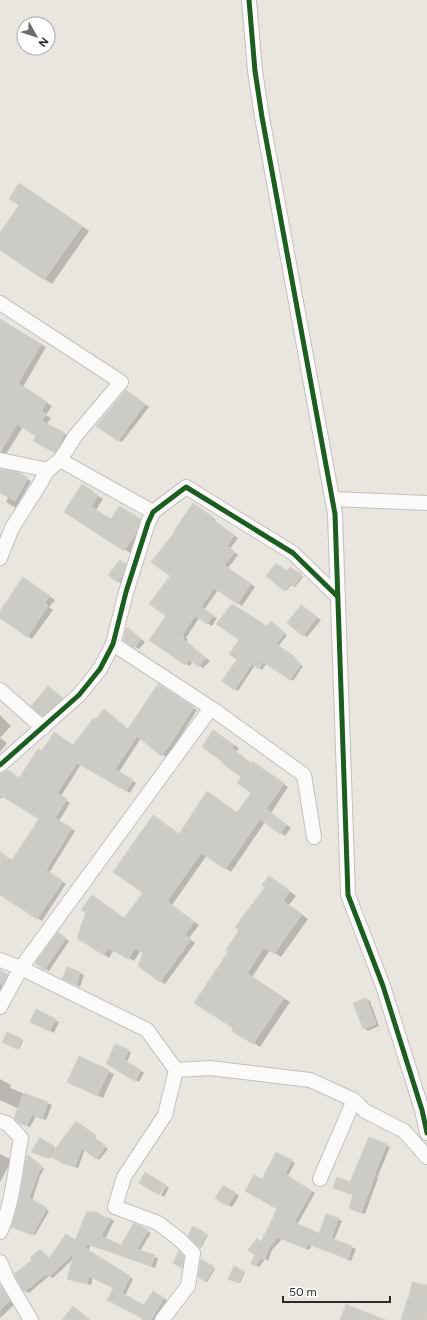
<svg xmlns="http://www.w3.org/2000/svg" width="427" height="1320" viewBox="0 0 427 1320" font-family="Figtree,sans-serif">
<style>
.shadow{fill:#0003}
.building{fill:#cdcbc6;stroke:#d4d1cb}
.lines{fill:none;stroke-linecap:round;stroke-linejoin:round}
.minor-casing{stroke:#c2c1c1;stroke-width:16}
.minor{stroke:#fcfbfa;stroke-width:14}
.cycleway-casing{stroke:#fff;stroke-width:8}
.cycleway{stroke:#1b5e20;stroke-width:5}
</style>
<rect width="100%" height="100%" fill="#e9e5df"/>
<!-- shadow -->
<path class="shadow" d="M20 184 89 231 52 284 0 249V235L21 205Z
M3 322 46 347 23 387 52 406 46 415 51 418 47 424 70 437 60 455 34 441 37 436 23 427 6 454 0 453V326Z
M130 393 149 407 122 442 118 440Z
M0 474H19L31 481 16 508 6 502 9 496 0 491Z
M82 486 103 499 96 510 111 520 119 507 145 523 141 534 130 553 66 511Z
M198 507 216 520 215 522 238 538 230 549 238 555 228 568 255 587 242 606 218 590 204 610 217 618 212 626 199 618 186 638 188 640 186 642 210 661 203 668 193 661 190 666 186 664 168 616 171 576Z
M125 563 129 567 122 584 110 575Z
M292 569 303 577 295 587 292 584 286 591 285 590 287 572Z
M29 582 55 600 49 607 53 610 32 639 0 617V613Z
M302 606 321 620 307 637 304 635Z
M274 624 287 635 278 647 297 660 296 662 303 666 293 681 267 663 262 670 255 665 238 691 235 689 267 627Z
M131 631 145 642 139 649 124 640Z
M163 688 197 710 173 748 166 757 141 738 119 772 136 783 130 793 81 764 61 796 70 803 59 821 75 831 49 873 66 884 42 921 0 894V853L12 861 40 819 4 796 2 798H0V774L20 779 43 752 74 746 129 730Z
M51 689 65 700 46 717 32 706Z
M0 715 11 726 0 738Z
M214 731 239 748 236 752 252 764 258 766 288 787 271 813 291 828 285 836 265 822 231 872 207 855 172 905 199 925 189 938 195 943 165 984 160 981 145 952 141 950 134 961 114 950 109 958 78 937 124 918 144 893 158 819 180 835 213 796 238 813 252 793Z
M0 738 7 743 0 752Z
M275 880 296 896 289 905 308 919 281 957 270 950 252 977 290 1002 260 1047 234 1030 235 1028 196 1002Z
M62 936 69 941 49 971 36 963Z
M0 972 11 978 0 998Z
M80 973 84 975 80 987 68 981Z
M366 999 370 1001 379 1026 368 1031 364 1028Z
M37 1011 59 1022 54 1033 31 1021Z
M8 1033 23 1041 19 1049 4 1041Z
M128 1051 131 1052 127 1062 144 1073 139 1082 108 1064Z
M80 1057 114 1074 103 1098 74 1085Z
M0 1079 11 1085 10 1088 52 1105 46 1120 36 1116 30 1127 24 1125 19 1109 0 1100Z
M79 1123 96 1136 94 1139 108 1149 99 1160 85 1149 78 1168 66 1164 51 1155 49 1158 34 1152 40 1139 55 1148 53 1152 54 1153Z
M386 1145 390 1147 377 1178H378L365 1214 353 1210 350 1208 354 1195 334 1188 351 1183Z
M277 1153 295 1163 288 1176 315 1193 297 1225 319 1235 338 1219 342 1221 334 1240 356 1249 351 1261 312 1245 309 1250 282 1239 272 1250 268 1261 265 1259 259 1267 253 1263 257 1255 258 1240 262 1243 278 1209 262 1181Z
M0 1154 12 1160 0 1182Z
M31 1158 44 1169 40 1176 32 1201 49 1211 35 1235 15 1228Z
M166 1186 169 1188 164 1197 161 1195Z
M228 1188 239 1196 232 1207 216 1198Z
M104 1218 111 1219 114 1221 105 1239 122 1246 134 1224 151 1233 140 1251 158 1258 155 1268 91 1245 88 1251 133 1279 125 1296 144 1306 153 1292 167 1300 155 1320H142L143 1318 114 1288 93 1277 91 1285 69 1279 73 1259 53 1278 49 1276 29 1293 25 1291 33 1260 40 1250 50 1259 76 1241Z
M194 1228 208 1235 201 1248 189 1236Z
M181 1254 185 1258 184 1268 175 1262Z
M201 1261 215 1269 207 1282 199 1277Z
M234 1267 245 1272 240 1283 229 1278Z
M1 1286 7 1290 15 1304 0 1318Z"/>
<!-- building -->
<path class="building" d="M19 183 82 226 44 280 0 250V233L19 205 9 199Z
M0 319 41 344 18 383 47 402 41 411 46 414 42 421 65 433 55 453 33 441 36 436 17 424 0 452Z
M126 390 145 404 118 441 96 426Z
M0 469 18 472 28 478 15 501 0 493Z
M82 484 98 495 91 507 111 519 119 506 141 519 137 531 124 551 64 512Z
M193 503 213 517 212 519 234 535 227 546 235 552 224 565 251 584 237 604 214 588 201 607 213 615 207 624 195 616 182 635 184 637 183 639 206 658 198 667 189 659 185 665 149 640 166 616 149 604 170 576 151 562 175 532 174 531Z
M120 560 126 564 122 576 117 582 108 575Z
M276 563 287 571 290 567 302 575 293 587 290 584 284 591 266 576Z
M23 577 50 596 45 603 48 606 27 637 0 618V611Z
M232 604 267 626 271 621 285 633 276 644 295 657 293 659 301 664 290 680 263 662 259 669 252 664 234 690 222 681 237 659 229 654 239 640 216 624Z
M301 605 317 617 303 636 287 623Z
M127 627 141 639 134 648 123 640Z
M158 684 194 707 169 746 161 756 137 736 115 769 133 780 126 791 77 763 57 793 67 799 55 818 72 828 46 870 63 881 37 919 0 895V852L12 860 39 819 0 795V773L8 770 19 778 38 749 42 751 54 732 73 745 94 718 96 719 104 709 128 729Z
M48 686 63 698 42 716 31 706Z
M213 730 234 745 232 748 251 763 252 761 284 783 266 809 286 825 280 834 260 819 225 869 201 853 167 901 194 922 185 935 191 939 160 982 138 966 143 953 135 948 128 959 108 948 103 955 77 938 86 912 81 910 92 895 124 918 143 893 113 872 153 815 179 834 207 791 237 813 251 793 237 783 241 777 223 764 224 763 202 747Z
M269 876 290 891 283 901 302 914 274 954 264 947 247 973 284 998 253 1044 232 1031 233 1028 194 1003 228 952 226 950 239 930 235 927 265 887 262 885Z
M58 932 66 938 44 970 35 963Z
M67 967 80 972 76 985 62 979Z
M0 970 8 975 2 985 0 983Z
M366 998 376 1024 363 1029 353 1003Z
M36 1009 56 1019 49 1031 30 1022Z
M7 1032 22 1039 17 1049 2 1042Z
M115 1044 129 1050 124 1060 141 1070 135 1081 106 1064Z
M79 1056 109 1070 97 1096 67 1082Z
M24 1093 48 1102 42 1119 32 1115 26 1126 19 1123 14 1118Z
M76 1121 94 1134 92 1136 106 1146 96 1159 82 1148 75 1167 62 1163 50 1156Z
M369 1137 387 1144 374 1175H375L361 1213 349 1208 353 1195 333 1188 337 1177 350 1182Z
M40 1138 54 1146 47 1158 31 1152Z
M276 1152 292 1160 285 1174 312 1191 294 1222 319 1233 326 1214 339 1218 331 1238 352 1246 348 1259 308 1244 306 1249 278 1237 269 1248 264 1260 261 1258 255 1266 251 1263 255 1255 248 1250 257 1238 261 1242 277 1209 245 1191 254 1175 262 1179Z
M28 1155 42 1166 38 1174 29 1198 47 1208 32 1235 11 1227 19 1200 25 1163Z
M145 1172 166 1185 159 1195 139 1183Z
M223 1185 236 1193 227 1206 215 1198Z
M87 1212H96L104 1217 111 1218 101 1236 121 1245 134 1223 148 1230 137 1249 155 1255 151 1266 87 1244 85 1248 130 1276 122 1293 120 1292 144 1305 153 1291 164 1298 151 1320H145L107 1300 113 1288 89 1276 87 1284 67 1279 74 1253 49 1277 46 1274 24 1292 14 1274 32 1260 30 1258 40 1249 49 1258 66 1234 75 1240Z
M193 1226 207 1234 199 1248 188 1236Z
M179 1251 184 1256 182 1268 173 1263Z
M201 1259 214 1267 205 1282 198 1277Z
M234 1266 244 1271 238 1283 228 1279Z
M412 1282 427 1285V1320H401L408 1297 409 1298Z
M1 1285 10 1301 0 1309V1286Z
M346 1304 385 1320H340Z
M73 1306 90 1320H62Z"/>
<g class="lines">
<!-- minor casing -->
<g class="minor-casing">
<path id="minor" d="M249 0 255 71 262 117 335 514 348 895 383 986 422 1110 427 1133
M0 303 121 382 76 435 60 460 48 470 36 490 12 528 0 558
M0 460 48 470
M60 460 153 512
M333 499 427 503
M113 644 211 708 304 775 314 837
M0 690 43 728
M0 765 79 695 100 669 113 644 126 592 148 523 153 512 186 487 293 553 338 597
M0 960 21 968 147 1030 176 1070 165 1115 124 1177 115 1207 158 1223 179 1239 193 1253 188 1286 162 1320
M0 1007 21 968 211 708
M176 1070 210 1068 310 1080 354 1100 365 1111 404 1131 427 1157
M0 1121 8 1124 21 1138C15 1169 13 1203 0 1232
M320 1179 354 1100
M0 1262 8 1281 31 1320"/>
</g>
<!-- minor -->
<use href="#minor" class="minor"/>
<!-- cycleway casing -->
<g class="cycleway-casing">
<path id="cycleway" d="M249 0 255 71 262 117 335 514 348 895 383 986 422 1110 427 1133
M0 765 79 695 100 669 113 644 126 592 148 523 153 512 186 487 293 553 338 597"/>
</g>
<!-- cycleway -->
<use href="#cycleway" class="cycleway"/>
</g>
<!-- north arrow -->
<g transform="translate(36 36) rotate(129)"><circle r="19" fill="#ffffff" stroke="#aaaaaa"/>
<path d="M0-3L7 15L0 10L-7 15Z" fill="#6d6b69"/>
<text y="-6" font-size="11" font-weight="bold" text-anchor="middle" fill="#2a2a2a">N</text>
</g>
<!-- scale -->
<path d="M283 1296v6h107v-6" fill="none" stroke="#2a2a2a" stroke-width="2"/>
<text x="289" y="1296" font-size="12" fill="#2a2a2a" stroke="#ffffff" stroke-width="3" paint-order="stroke">50 m</text>
</svg>
